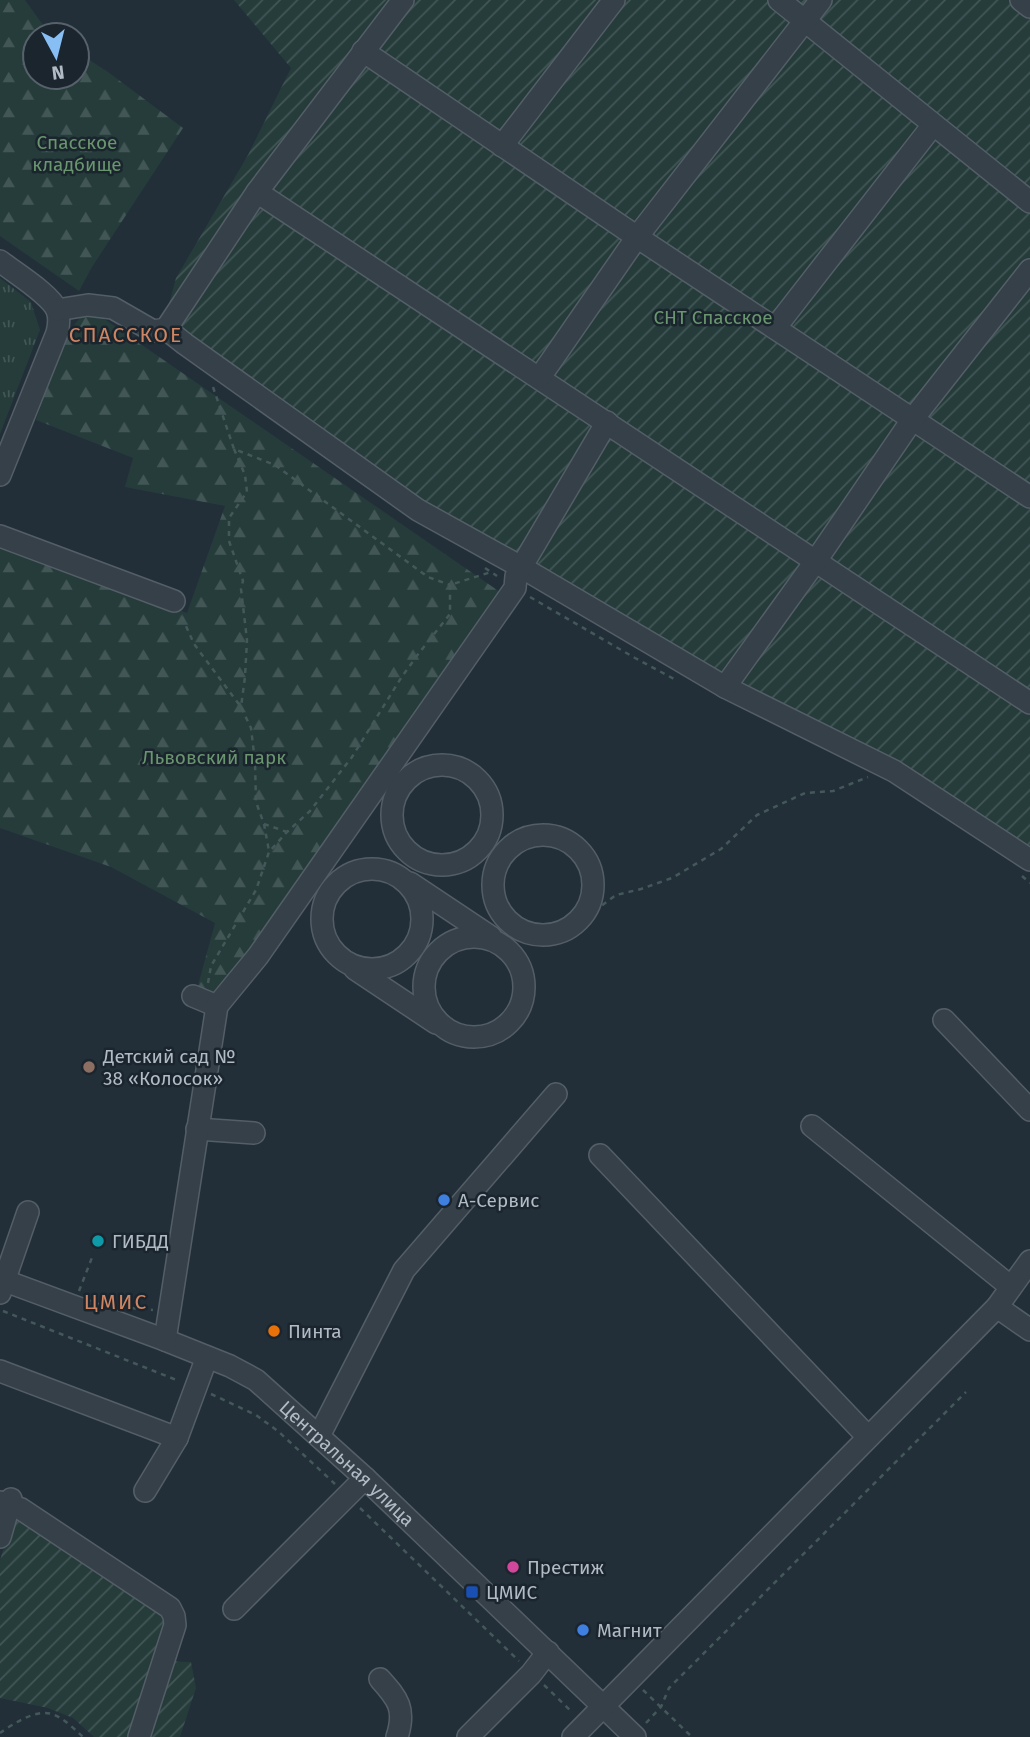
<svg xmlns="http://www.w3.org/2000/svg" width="1030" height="1737" viewBox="0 0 1030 1737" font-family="'Fira Sans',sans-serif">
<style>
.grass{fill:url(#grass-tufts)}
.forest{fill:url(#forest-firs)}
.garden{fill:url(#garden-furrows)}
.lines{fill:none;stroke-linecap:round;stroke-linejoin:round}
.minor-casing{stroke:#545e67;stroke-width:24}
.path{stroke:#445859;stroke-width:2.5;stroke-dasharray:5 5;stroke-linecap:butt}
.minor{stroke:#364049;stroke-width:21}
.education-dot{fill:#8d6e63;stroke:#1b252e;stroke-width:2.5}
.shop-dot{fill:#3f7fe0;stroke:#1b252e;stroke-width:2.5}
.culture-dot{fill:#0f9aa8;stroke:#1b252e;stroke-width:2.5}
.food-dot{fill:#e8710a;stroke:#1b252e;stroke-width:2.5}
.hotel-dot{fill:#d1479c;stroke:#1b252e;stroke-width:2.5}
.transit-dot{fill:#1a4fb4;stroke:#1b252e;stroke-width:2.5}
.labels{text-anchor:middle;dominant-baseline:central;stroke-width:5;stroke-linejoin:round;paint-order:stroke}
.park-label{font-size:19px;fill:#69966e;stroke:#1b252e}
.poi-label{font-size:19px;fill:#b1bbc6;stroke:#1b252e;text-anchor:start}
.street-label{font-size:19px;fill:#b1bbc6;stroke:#1b252e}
.neighbourhood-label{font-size:21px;letter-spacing:2px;fill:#d08562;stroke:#1b252e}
</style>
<defs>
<pattern id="grass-tufts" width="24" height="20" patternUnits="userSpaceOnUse" patternTransform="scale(1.75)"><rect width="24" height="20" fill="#253c3b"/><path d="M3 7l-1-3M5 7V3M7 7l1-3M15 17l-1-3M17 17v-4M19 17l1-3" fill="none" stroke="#425656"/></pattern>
<pattern id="forest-firs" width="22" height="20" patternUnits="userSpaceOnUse" patternTransform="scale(1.75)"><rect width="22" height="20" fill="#253c3b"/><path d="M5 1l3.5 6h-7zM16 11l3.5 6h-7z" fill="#425656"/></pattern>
<pattern id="garden-furrows" width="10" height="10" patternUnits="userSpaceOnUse" patternTransform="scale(1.75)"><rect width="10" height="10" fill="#253c3b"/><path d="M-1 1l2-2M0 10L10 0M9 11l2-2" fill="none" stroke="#425656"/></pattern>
</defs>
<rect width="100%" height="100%" fill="#222f39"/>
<!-- grass -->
<path class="grass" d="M0 278 31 302 40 330 0 434Z"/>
<!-- forest -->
<path class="forest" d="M0 0H25L48 32 52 35H35V77H77V52L108 72 183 128 92 267 79 291 0 236Z
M97 314 500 592 222 1004 196 993 215 923 111 867 0 828V545L187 613 225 506 125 487 133 458 36 420 64 337 80 318Z"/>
<!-- garden -->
<path class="garden" d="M234 0H1030V856L549 589 161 334 176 278 248 155 291 68Z
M15 1513 168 1614 134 1737H94L73 1718 48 1708 0 1698V1560Z
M169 1661 191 1662 196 1688 180 1737H143Z"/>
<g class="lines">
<!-- minor casing -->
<g class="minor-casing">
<g id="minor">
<path d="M779 0 1030 202"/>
<path d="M1021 0 1030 7"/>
<path d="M363 51 637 237 1030 497"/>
<path d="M502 146 614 0"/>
<path d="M257 192C516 361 772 534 1030 703"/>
<path d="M0 261C15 273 50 294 57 310 60 318 59 325 57 333L0 475"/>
<path d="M57 310 88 305 113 308 153 331 166 329 257 192 403 0"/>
<path d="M775 328 933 125"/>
<path d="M166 329 185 344 418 510 521 567 725 687 894 771 1030 860"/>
<path d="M540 377 637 237 821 0"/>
<path d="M0 536 174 601"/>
<path d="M725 687 815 562 912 420 1030 270"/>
<circle cx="442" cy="815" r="50"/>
<circle cx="543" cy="885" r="50"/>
<circle cx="372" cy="919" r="50"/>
<path d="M410 883 491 937"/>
<circle cx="474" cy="987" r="50"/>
<path d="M355 969 436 1023"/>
<path d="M193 996 217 1006"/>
<path d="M944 1020 1030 1110"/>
<path d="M812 1126 1011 1287"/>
<path d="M197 1129 254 1133"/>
<path d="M600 1155 868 1437"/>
<path id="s1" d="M0 1279 165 1340 230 1366 256 1380 365 1478 635 1737"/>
<path d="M0 1293 28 1212"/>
<path d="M997 1307 1030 1330"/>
<path d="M165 1340 217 1006 258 956 515 588 516 576 607 422"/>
<path d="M0 1371 177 1438"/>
<path d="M319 1436 404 1270 556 1094"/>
<path d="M145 1491 177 1438 207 1357"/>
<path d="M0 1502 21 1509 170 1608 174 1616 175 1625 139 1737"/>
<path d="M0 1537 11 1499"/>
<path d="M234 1609 365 1478"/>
<path d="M380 1679C398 1699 406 1709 397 1737"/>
<path d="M468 1737 531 1674 548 1652"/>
<path d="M573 1737 997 1307 1030 1261"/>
</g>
</g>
<!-- path -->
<path class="path" d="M213 387 234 449 275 465 428 577 450 585
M234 449 245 475 247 492 229 518V541L243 581 241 589 247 640 245 677 241 707 251 728 255 762 256 802 264 824 269 851
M485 568 497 576
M530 597 635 658 676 680
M182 617 194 644 241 707
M264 824 287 832
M1022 876 1030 883
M570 929 616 895 641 889 672 878 721 849 757 815 805 793 833 791 868 777
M208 983 211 966 256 890 269 852 287 832 310 811 352 757 401 678 419 653 450 614V585L491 572
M79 1291 93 1255
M131 1308 153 1310
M3 1311 179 1381
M211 1394 256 1415 279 1432 335 1484
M360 1508 519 1661
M544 1685 572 1712
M643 1690 692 1737
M646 1723 661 1707 669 1688 966 1392
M0 1733C13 1724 35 1709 52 1714 64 1718 74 1729 83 1737"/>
<!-- minor -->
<use href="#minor" class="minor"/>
</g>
<!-- markers -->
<circle class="education-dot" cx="89" cy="1067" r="7"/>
<g class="shop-dot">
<circle cx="444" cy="1200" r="7"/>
<circle cx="583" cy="1630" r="7"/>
</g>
<circle class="culture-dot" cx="98" cy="1241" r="7"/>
<circle class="food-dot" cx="274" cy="1331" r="7"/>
<circle class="hotel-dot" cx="513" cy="1567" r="7"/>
<rect class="transit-dot" x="465" y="1585" width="14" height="14" rx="3.5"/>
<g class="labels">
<!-- park labels -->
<g class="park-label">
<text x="77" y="142">Спасское<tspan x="77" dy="22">кладбище</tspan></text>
<text x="713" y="317">СНТ Спасское</text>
<text x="214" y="757">Львовский парк</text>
</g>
<!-- poi labels -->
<g class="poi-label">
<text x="103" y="1056">Детский сад №<tspan x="103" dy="22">38 «Колосок»</tspan></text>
<text x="458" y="1200">A-Сервис</text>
<text x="112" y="1241">ГИБДД</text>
<text x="288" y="1331">Пинта</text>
<text x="527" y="1567">Престиж</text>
<text x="486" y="1592">ЦМИС</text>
<text x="597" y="1630">Магнит</text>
</g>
<!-- street labels -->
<g class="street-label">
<text stroke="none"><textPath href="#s1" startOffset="399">Центральная улица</textPath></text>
</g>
<!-- neighbourhood labels -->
<g class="neighbourhood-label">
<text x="126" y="335">СПАССКОЕ</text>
<text x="116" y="1302">ЦМИС</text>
</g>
</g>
<!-- north arrow -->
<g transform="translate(56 56) rotate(173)"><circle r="33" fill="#1b252e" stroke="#57616b" stroke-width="2"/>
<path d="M0-5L12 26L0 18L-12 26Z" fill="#87bef4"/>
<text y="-10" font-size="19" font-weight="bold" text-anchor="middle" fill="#b1bbc6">N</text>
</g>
</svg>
